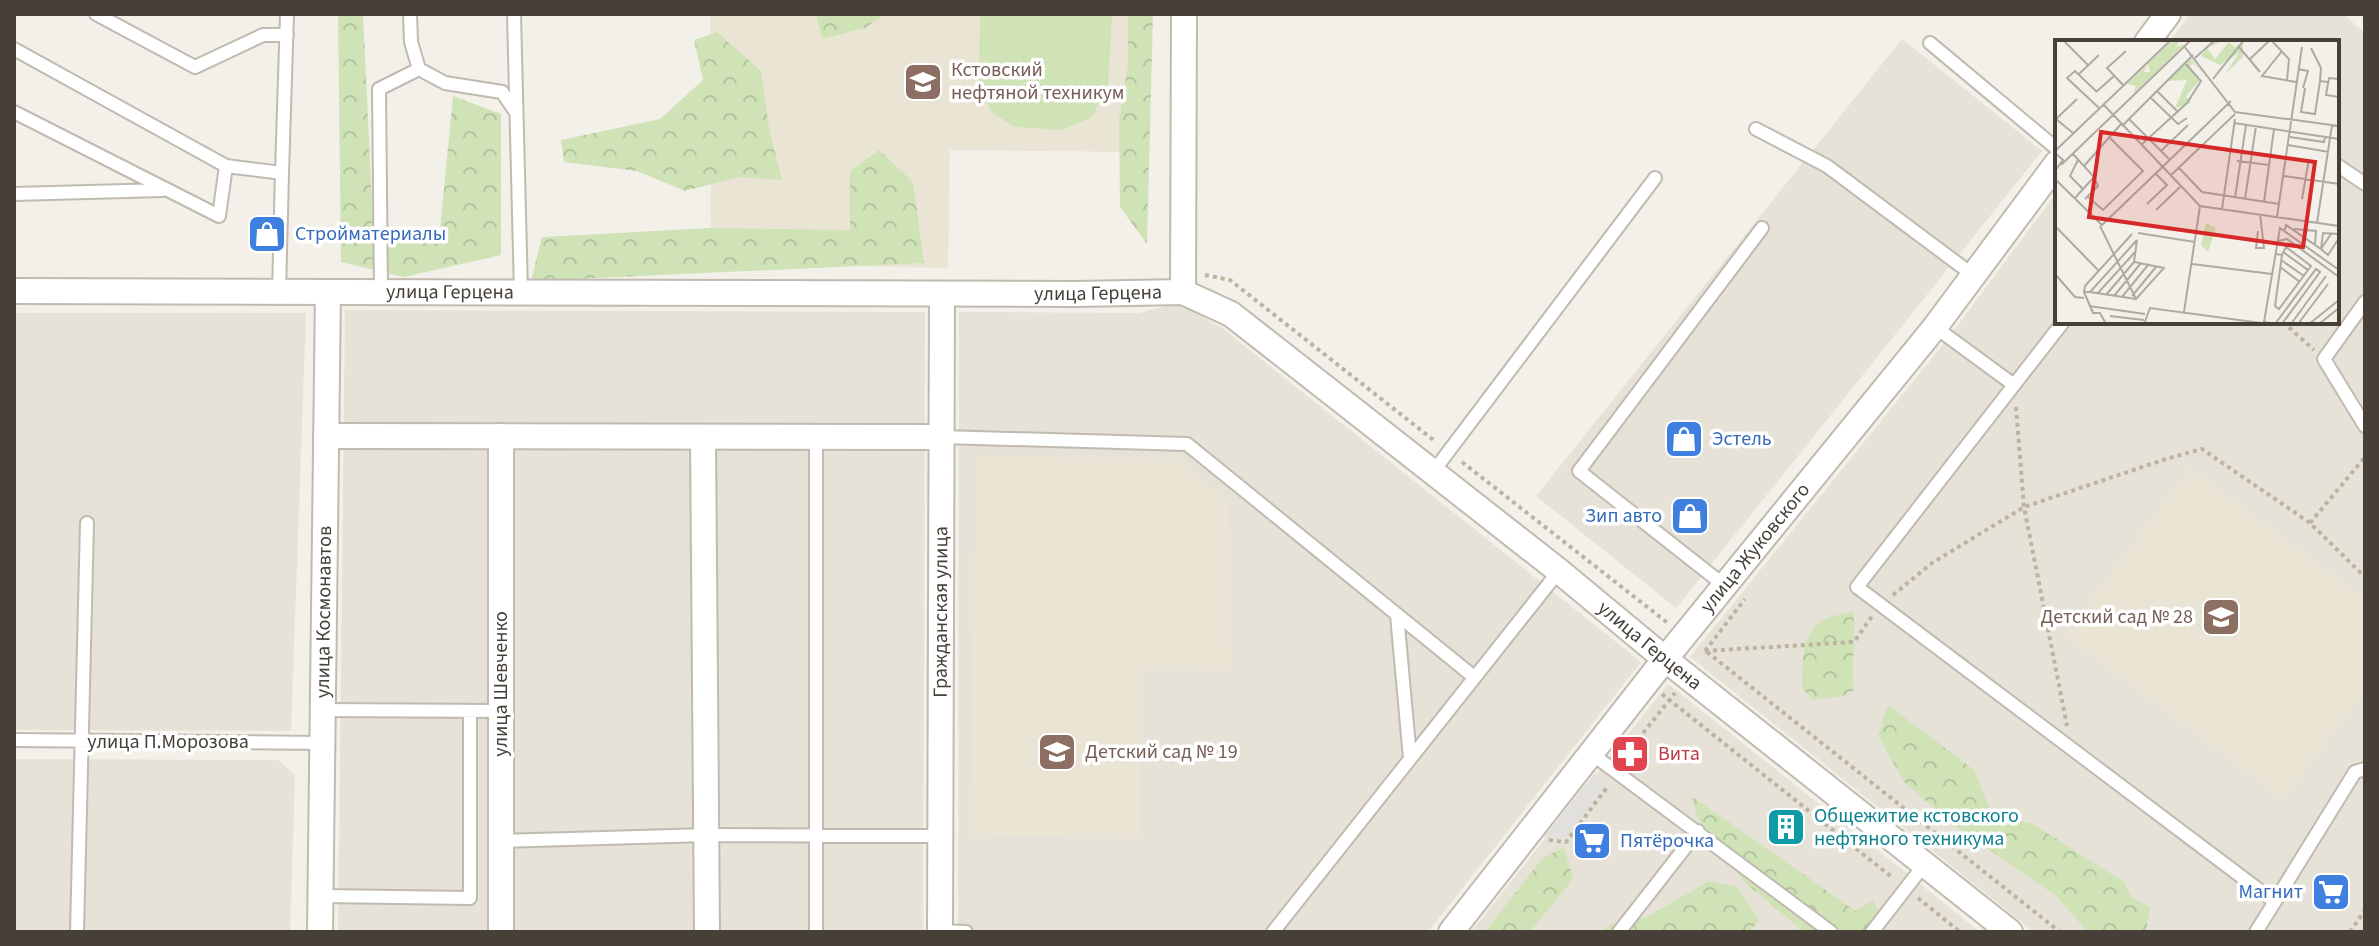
<svg xmlns="http://www.w3.org/2000/svg" width="2379" height="946" viewBox="0 0 2379 946" font-family="'Source Sans 3',sans-serif">
<style>
.residential{fill:#e6e2d8}
.education{fill:#eae4d5}
.forest{fill:url(#forest-crowns)}
.park{fill:#cfe3b7}
.parking{fill:#e2e0dd}
.lines{fill:none;stroke-linecap:round;stroke-linejoin:round}
.lane-casing{stroke:#c0bab0;stroke-width:16}
.street-casing{stroke:#c0bab0;stroke-width:28}
.path{stroke:#beb3a0;stroke-width:4;stroke-dasharray:4 4;stroke-linecap:butt}
.lane{stroke:#fff;stroke-width:12}
.street{stroke:#fff;stroke-width:24}
.labels{text-anchor:middle;dominant-baseline:central;stroke-width:7;stroke-linejoin:round;paint-order:stroke}
.education-label{font-size:20px;fill:#785e54;stroke:#fff;text-anchor:start}
.shop-label{font-size:20px;fill:#366cbe;stroke:#fff;text-anchor:start}
.street-label{font-size:20px;fill:#464038;stroke:#fff}
.health-label{font-size:20px;fill:#be3a42;stroke:#fff;text-anchor:start}
.culture-label{font-size:20px;fill:#0d838f;stroke:#fff;text-anchor:start}
.inset-road{fill:none;stroke:#aeaaa2;stroke-width:2}
.view{fill:#d62828;fill-opacity:0.15;stroke:#d62828;stroke-width:4}
.inset-edge{fill:none;stroke:#464038;stroke-width:4}
</style>
<defs>
<pattern id="forest-crowns" width="20" height="18" patternUnits="userSpaceOnUse" patternTransform="scale(2)"><rect width="20" height="18" fill="#cfe3b7"/><path d="M2 6a3 3 0 1 1 6 0M12 15a3 3 0 1 1 6 0" fill="none" stroke="#b3c49e"/></pattern>
</defs>
<rect width="100%" height="100%" fill="#f3f0e9"/>
<!-- residential -->
<path class="residential" d="M2190 14H2343L2365 33V932H2034L1690 657 1949 337 2057 192V322H2337V42H2169Z
M1902 39 2042 151 1676 608 1536 496Z
M1179 303 1222 328 1641 662 1428 932H958L959 312 1138 313Z
M345 310 925 312 923 932H338Z
M14 313H306L291 731 14 730Z
M1668 684 1914 879 1980 932H1471Z
M14 759 278 760 295 775 290 932H14Z"/>
<!-- education -->
<path class="education" d="M710 14H1137L1135 152 950 150 948 268 711 263Z
M976 455 1177 459 1229 501 1231 670 1143 669 1139 838 970 835Z
M2190 468 2365 599V690L2283 799 2064 635Z"/>
<!-- forest -->
<path class="forest" d="M338 14H363L374 243 439 240 453 96 501 114V255L404 277 341 262Z
M816 14H885L865 28 822 39Z
M1128 14H1153L1147 244 1120 207 1119 119 1128 66Z
M717 32 761 71 770 133 782 180 739 177 685 191 637 171 564 162 561 140 660 119 703 80 694 40Z
M879 150 913 182 924 263 531 281 542 237 709 228 850 230V171Z
M1853 612C1857 639 1850 662 1854 690L1843 696 1814 700 1802 689C1802 664 1801 630 1827 618 1835 615 1845 614 1853 612Z
M1888 705 1974 770 1992 815 2033 824 2124 882 2132 897 2150 907 2146 932H2088L2056 896 1955 826 1905 783 1878 736Z
M1693 797 1856 911 1873 900 1885 928 1880 932H1804L1744 882 1696 815Z
M1564 847 1573 879 1530 932H1485L1542 859Z
M1709 881 1737 887 1759 920 1749 932H1603L1610 924 1647 917Z"/>
<!-- park -->
<path class="park" d="M980 14H1112L1108 87 1091 118 1061 130 1015 127 991 112 979 80Z"/>
<!-- parking -->
<path class="parking" d="M1595 773 1604 788 1564 838 1544 837Z"/>
<g class="lines">
<!-- lane casing -->
<g class="lane-casing">
<path id="lane" d="M96 14 195 67 263 35H287
M410 14 411 42 419 69 445 83 502 92 515 111
M514 14 521 293
M1930 43 2057 149
M14 49 226 166 282 173 287 14
M14 112 219 216 226 166
M1756 129 1827 166 1973 275
M2337 165 2365 184
M14 194 163 190
M279 292 282 173
M381 292 379 89 419 69
M2365 302 2324 359 2365 426
M2063 322 1857 587 2275 902
M1935 327 2014 385
M816 437V932
M942 437 1187 444 1474 677
M1433 472 1655 178
M1725 586 1579 471 1762 228
M1397 615 1410 758
M322 710 501 711
M14 740 322 743
M1592 754 1831 932
M501 841 708 835 941 836
M321 896 470 898V711
M940 931 966 932
M77 932 87 523
M1273 932 1559 571
M1619 932 1698 831
M1872 932 1924 865
M2256 932 2355 772 2365 769"/>
</g>
<!-- street casing -->
<g class="street-casing">
<g id="street">
<path d="M2147 42 2168 14"/>
<path id="s1" d="M14 291 1075 294 1183 292 1231 314 1559 571 1665 659 2010 932"/>
<path d="M1183 292 1184 14"/>
<path d="M326 436 942 437"/>
<path d="M501 436V932"/>
<path d="M703 437 707 932"/>
<path id="s2" d="M320 932 328 292"/>
<path id="s3" d="M940 932 942 294"/>
<path id="s4" d="M1451 932 1665 659 1935 327 2057 163"/>
</g>
</g>
<!-- path -->
<path class="path" d="M1205 275 1230 280 1436 442
M2283 322 2314 350
M2016 407 2024 507 2067 726
M1462 462 1669 624
M2310 523 2365 457
M1893 595 1932 563 2024 507 2166 459 2202 449 2310 523 2365 577
M1705 651 1854 642 1873 615
M1705 651 1745 599
M1707 652 2060 932
M1662 694 1893 878
M1623 758 1675 693
M1549 840 1566 842 1608 786
M1918 898 1960 932
M2350 932 2365 910"/>
<!-- lane -->
<use href="#lane" class="lane"/>
<!-- street -->
<use href="#street" class="street"/>
</g>
<!-- icons -->
<defs>
<g id="university-square" transform="scale(2)"><rect x="-9" y="-9" width="18" height="18" rx="4" fill="#8d6e63" stroke="#fff"/><path d="M0-5L7-2L0 1L-7-2ZM-4 1L0 2.5L4 1V4Q0 6-4 4Z" fill="#fff"/></g>
<g id="shop-square" transform="scale(2)"><rect x="-9" y="-9" width="18" height="18" rx="4" fill="#3f7fe0" stroke="#fff"/><path d="M-5-2.5h2.3a2.7 3.5 0 0 1 5.4 0H5L5.5 6h-11ZM-1.5-2.5h3a1.5 2.3 0 0 0-3 0Z" fill="#fff"/></g>
<g id="school-square" transform="scale(2)"><rect x="-9" y="-9" width="18" height="18" rx="4" fill="#8d6e63" stroke="#fff"/><path d="M0-5L7-2L0 1L-7-2ZM-4 1L0 2.5L4 1V4Q0 6-4 4Z" fill="#fff"/></g>
<g id="pharmacy-square" transform="scale(2)"><rect x="-9" y="-9" width="18" height="18" rx="4" fill="#e0444e" stroke="#fff"/><path d="M-2-6h4v4h4v4h-4v4h-4v-4h-4v-4h4Z" fill="#fff"/></g>
<g id="building-square" transform="scale(2)"><rect x="-9" y="-9" width="18" height="18" rx="4" fill="#0f9aa8" stroke="#fff"/><path d="M-4-6H4V6H1V3H-1V6H-4ZM-2.5-4.3h1.7v1.8h-1.7ZM.8-4.3h1.7v1.8H.8ZM-2.5-1h1.7V.8h-1.7ZM.8-1h1.7V.8H.8Z" fill="#fff"/></g>
<g id="supermarket-square" transform="scale(2)"><rect x="-9" y="-9" width="18" height="18" rx="4" fill="#3f7fe0" stroke="#fff"/><path d="M-6-5.5h2.5l.6 2H6L4.5 2H-2.5L-4.4-4H-6ZM-1.5 3.2a1.3 1.3 0 1 0 .1 0ZM3 3.2a1.3 1.3 0 1 0 .1 0Z" fill="#fff"/></g>
</defs>
<g fill-rule="evenodd">
<use href="#university-square" x="923" y="82"/>
<use href="#shop-square" x="267" y="234"/>
<use href="#shop-square" x="1684" y="439"/>
<use href="#shop-square" x="1690" y="516"/>
<use href="#school-square" x="2221" y="617"/>
<use href="#school-square" x="1057" y="752"/>
<use href="#pharmacy-square" x="1630" y="754"/>
<use href="#building-square" x="1786" y="827"/>
<use href="#supermarket-square" x="1592" y="841"/>
<use href="#supermarket-square" x="2331" y="892"/>
</g>
<g class="labels">
<!-- education labels -->
<g class="education-label">
<text x="951" y="70">Кстовский<tspan x="951" dy="23">нефтяной техникум</tspan></text>
<text x="2193" y="617" text-anchor="end">Детский сад № 28</text>
<text x="1085" y="752">Детский сад № 19</text>
</g>
<!-- shop labels -->
<g class="shop-label">
<text x="295" y="234">Стройматериалы</text>
<text x="1712" y="439">Эстель</text>
<text x="1662" y="516" text-anchor="end">Зип авто</text>
<text x="1620" y="841">Пятёрочка</text>
<text x="2303" y="892" text-anchor="end">Магнит</text>
</g>
<!-- street labels -->
<g class="street-label">
<text stroke="none"><textPath href="#s1" startOffset="436">улица Герцена</textPath></text>
<text stroke="none"><textPath href="#s1" startOffset="1084">улица Герцена</textPath></text>
<text stroke="none"><textPath href="#s4" startOffset="490">улица Жуковского</textPath></text>
<text stroke="none"><textPath href="#s2" startOffset="320">улица Космонавтов</textPath></text>
<text stroke="none"><textPath href="#s3" startOffset="320">Гражданская улица</textPath></text>
<text stroke="none"><textPath href="#s1" startOffset="1756">улица Герцена</textPath></text>
<text transform="translate(501 684) rotate(-90)">улица Шевченко</text>
<text x="168" y="742">улица П.Морозова</text>
</g>
<!-- health labels -->
<g class="health-label">
<text x="1658" y="754">Вита</text>
</g>
<!-- culture labels -->
<g class="culture-label">
<text x="1814" y="816">Общежитие кстовского<tspan x="1814" dy="23">нефтяного техникума</tspan></text>
</g>
</g>
<!-- overview -->
<g transform="translate(2055 40)">
<rect width="284" height="284" fill="#f3f0e9"/>
<path d="M118 0H125L121 7 130 4 79 53 81 46 72 44 92 25 89 32H95L93 24Z" fill="#cfe3b7"/>
<path d="M158 0H170L152 8 160 19 174 2 180 7 188 2V17L170 34 184 13 165 25 146 16ZM136 19 151 36 138 23 134 27 145 40 131 56 136 63 120 68 132 40 112 41Z" fill="#cfe3b7"/>
<path d="M151 183 161 188 153 212 146 205Z" fill="#cfe3b7"/>
<path class="inset-road" d="M8 0 33 25M216 0 234 19 232 41M129 6 180 72 284 86M184 7 205 32M256 8 266 28 265 41M227 11 207 36 241 42M140 18 160 0M195 19 215 0M243 29 253 31 248 48M24 34 44 15M158 39 189 0M284 39 274 38 271 55 284 57M68 45 52 28 71 11M250 48 246 72 260 74 265 41 273 42M102 51 123 72M41 52 59 36M42 52 20 31 12 38 44 68M96 58 123 84 132 78M48 64 145 166 284 186M74 79 114 119M179 83 284 99M67 86 138 15M18 93 1 79 22 59M235 97 269 102 270 97M86 105 132 63 146 41 131 24M233 105 274 112M146 106 175 111M0 111 116 0M106 111 133 85M0 113 8 120 0 131M18 114 39 137 19 159M23 120 15 136 28 149M182 121 214 125M6 125 136 0M29 126 66 84M124 128 147 152 224 164M115 136 180 74M229 136 284 144M0 139 47 185 176 61M33 157 48 170 88 131 54 97M180 158 191 85M30 159 43 146 39 137M190 159 201 86M247 159 254 119M209 162 219 89M92 164 112 145 100 133M167 169 180 79M101 170 125 147M222 177 247 7M262 183 277 85M0 186 43 230M45 186 81 259 109 228 79 222 82 200M239 189 261 191 260 205M230 190 231 185 266 209 268 193 284 194M203 191 201 208H209L205 174M83 193 140 202M276 194 266 209 273 215 284 198M223 201 232 199 284 237M228 212 253 230M221 214 227 215 231 207 256 226 224 269 220 266 227 215M226 220 249 236M137 224 217 234M225 227 245 242M0 234 20 257 29 258M29 252 38 273H45L51 284M35 252H29L30 246 77 194M43 253 81 211M51 255 79 222M59 256 86 223M77 256 101 227M67 257 93 225M81 259 35 252 82 200M34 266 90 274M129 272 145 166M55 276 89 280M89 284 95 268 206 283M227 284 265 232 261 229 220 284 209 282 225 188 284 230M236 284 271 236M243 284 273 244M254 284 284 260M264 284 284 268"/>
<path class="view" d="M46 92 260 122 248 207 34 177Z"/>
<rect width="284" height="284" class="inset-edge"/>
</g>
<!-- border -->
<rect width="2379" height="946" fill="none" stroke="#464038" stroke-width="32"/>
</svg>
